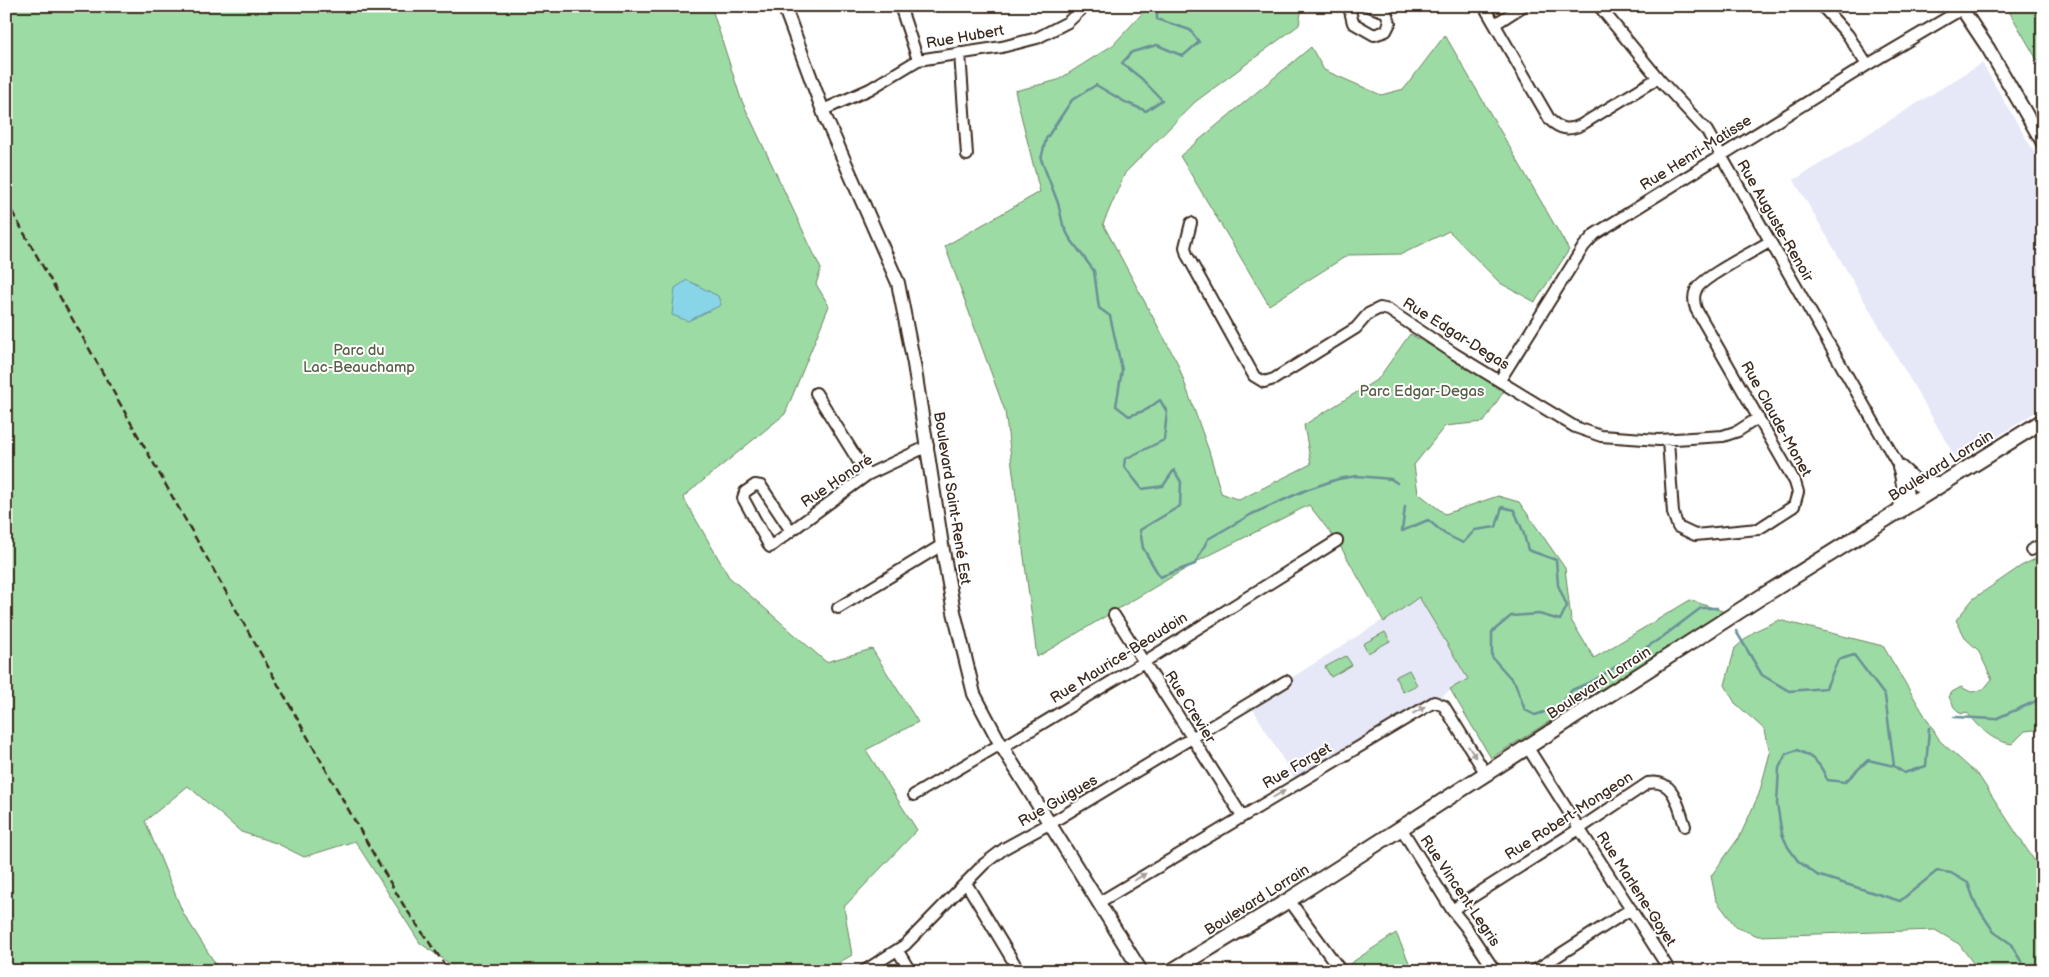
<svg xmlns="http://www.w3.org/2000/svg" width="2049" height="977" viewBox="0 0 2049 977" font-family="'Balsamiq Sans',sans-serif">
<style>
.built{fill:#e6e8f7}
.green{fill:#9ddba4;stroke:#6c8261}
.water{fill:#88d5e7;stroke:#699197}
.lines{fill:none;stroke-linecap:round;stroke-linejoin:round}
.stream{stroke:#699197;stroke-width:2.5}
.minor-casing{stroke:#3b2a1e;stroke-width:14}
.tertiary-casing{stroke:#3b2a1e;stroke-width:16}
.secondary-casing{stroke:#3b2a1e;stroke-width:18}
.minor{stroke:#fff;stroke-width:10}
.tertiary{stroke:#fff;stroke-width:12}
.secondary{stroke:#fff;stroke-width:14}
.rail{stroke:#3b2a1e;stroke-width:2.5;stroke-dasharray:8 4;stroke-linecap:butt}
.oneway{fill:#a79f9a}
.labels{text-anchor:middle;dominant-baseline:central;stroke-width:4;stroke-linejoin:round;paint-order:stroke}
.street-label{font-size:15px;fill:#3b2a1e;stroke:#fff}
.park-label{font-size:15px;fill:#585f46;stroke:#fff}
</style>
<rect width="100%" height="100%" fill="#fff"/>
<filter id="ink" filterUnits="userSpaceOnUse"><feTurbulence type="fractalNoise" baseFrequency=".02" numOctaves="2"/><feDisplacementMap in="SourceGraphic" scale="10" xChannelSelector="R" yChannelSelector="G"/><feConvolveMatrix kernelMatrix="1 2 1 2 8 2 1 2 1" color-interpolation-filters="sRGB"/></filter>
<g filter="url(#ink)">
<!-- built -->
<path class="built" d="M1982 63 2043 167V407L1958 462 1794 180Z
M1419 597 1468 679 1442 696 1444 706 1441 703 1297 783 1250 704Z"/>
<!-- green -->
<path class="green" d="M6 6H711L741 99 821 269 816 284 829 306 785 414 683 497 729 577 826 662 872 649 918 722 866 750 917 830 844 907 852 955 825 971H460L420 943 355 841 304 857 276 843 241 832 188 786 145 821 183 913 220 971H6Z
M1149 6H1302L1299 25 1195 102 1125 173 1103 224 1177 362 1209 451 1221 493 1239 500 1311 464 1304 425 1378 379 1410 334 1505 389 1484 422 1445 426 1414 465 1418 493 1445 514 1498 496 1519 502 1565 568 1571 620 1594 658 1690 600 1725 612 1491 758 1450 689 1468 679 1419 597 1384 622 1339 544 1309 505 1202 559 1037 657 1005 411 945 246 1040 192 1015 91 1058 80 1113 45Z
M2006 6H2043V70Z
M1445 35 1569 250 1535 302 1500 283 1449 231 1402 254 1348 255 1269 305 1180 156 1311 47 1324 70 1381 95 1404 89Z
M2043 555V729L2025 731 2012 744C1988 740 1981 727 1966 712L1961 714 1954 707 1949 697 1952 692 1961 687 1971 692 1983 690 1992 679 1978 650 1966 639 1956 620 1973 599 2021 566Z
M1779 620 1883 646 1940 741 1979 776 2043 874V971H1979L1959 944 1935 930 1758 936 1736 927 1716 900 1711 876 1740 836 1759 794 1770 753 1765 730 1735 703 1725 685 1735 648 1755 631Z
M1385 632 1390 641 1368 653 1363 644Z
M1346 656 1352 665 1331 677 1325 667Z
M1409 670 1417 685 1403 692 1395 677Z
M1396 933 1413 971H1339Z"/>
<!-- water -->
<path class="water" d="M687 280 718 296 721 305 688 321 672 315 675 288Z"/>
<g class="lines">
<!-- stream -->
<path class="stream" d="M1157 6V19L1190 30 1199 42 1183 56 1157 45 1132 52 1122 63 1142 79 1162 100 1146 111 1125 102 1096 85 1072 100 1046 139 1041 159 1058 203 1063 225 1069 237 1094 271 1099 308 1110 316 1122 370 1116 406 1129 416 1146 410 1160 400 1167 412 1164 440 1125 459 1124 466 1142 489 1163 486 1174 470 1181 482 1180 506 1140 530 1143 548 1160 577 1195 564 1208 539 1252 514 1306 490 1338 479 1357 476 1391 479 1397 483
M1212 6H1216
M1405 506 1402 531 1428 520 1445 534 1463 543 1475 530 1496 527 1502 507 1514 510 1523 531 1528 550 1556 560 1558 585 1567 606 1560 620 1539 614 1511 616 1492 632V657L1515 683 1525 710 1535 715 1557 708 1572 690 1593 681 1661 638 1701 608H1717
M1736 631 1762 675 1789 691 1826 688 1838 660 1854 655 1885 696 1894 766
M1954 717 1995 719 2043 698
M1929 728 1926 766 1904 773 1894 766 1868 760 1845 782 1827 780C1821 763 1813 757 1797 750L1786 754 1779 768 1777 804 1782 834 1788 847 1798 861 1817 875 1900 901 1937 871 1951 873 1968 883 1976 905 1994 932 2010 943 2024 966 2030 971"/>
<!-- minor casing -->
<g class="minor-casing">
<path id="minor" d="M900 6 918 60
M1351 6 1350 11 1353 23 1374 35 1386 31 1390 23 1386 12 1368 6
M1484 6 1550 120C1560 129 1568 131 1581 125L1658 78
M1599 6 1658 78 1707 131 1900 468
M1822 6 1848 35 1867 65
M1495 24 1523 6
M960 53 967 155
M823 110 870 89 918 60 1002 47 1037 38 1068 22 1085 6
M1191 223 1185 247 1187 255 1254 376 1264 382 1274 379 1356 328 1368 314 1380 308 1389 310 1455 354 1575 427 1601 436 1659 440 1723 436 1738 431 1758 418
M1500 380 1584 246 1595 234 1867 65 1962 9
M816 393 867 475
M1668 440 1673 513 1678 527 1695 535 1758 529 1763 526 1794 506 1798 492 1795 482 1696 309C1694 303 1693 296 1696 290 1702 277 1755 251 1769 242
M791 531 770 547 743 498 745 492 755 485 761 486 791 531 867 475 928 446
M2031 550 2043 544
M838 608 942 545
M1114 615 1242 816
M1528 748 1670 971
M914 795 994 748 1008 744 1144 662 1337 541
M1401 828 1452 910 1465 926 1495 971
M966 883 1019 971
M1289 900 1341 971
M1098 903 1434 702 1444 706 1486 774
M1452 910 1579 829 1648 783C1675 778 1678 806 1685 826
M898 951 910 971
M864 971 905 945 984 864 1005 848 1056 820 1286 681
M1534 971 1631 909"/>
</g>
<!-- tertiary casing -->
<g class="tertiary-casing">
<path id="tertiary" d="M784 6 826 119 898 283 914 364 942 545 954 612 974 694 1001 745 1141 971
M1962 9 1988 48 2043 143"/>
</g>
<!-- secondary casing -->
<g class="secondary-casing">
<path id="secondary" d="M1900 468 1918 484H1941
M1899 512 1906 495 1901 469
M1172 971 1289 900 1761 597 2043 421"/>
</g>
<!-- minor -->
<use href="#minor" class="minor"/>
<!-- tertiary -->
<use href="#tertiary" class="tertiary"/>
<!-- secondary -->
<use href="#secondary" class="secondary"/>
<!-- rail -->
<path class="rail" d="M6 201 374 855 404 906 449 971"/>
</g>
<!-- one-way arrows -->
<defs><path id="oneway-solid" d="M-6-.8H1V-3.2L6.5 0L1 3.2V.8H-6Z" transform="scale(1.25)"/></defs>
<g class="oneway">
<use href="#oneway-solid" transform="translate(1419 710) rotate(-31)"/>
<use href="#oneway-solid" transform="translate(1472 752) rotate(58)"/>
<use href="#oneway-solid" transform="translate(1279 794) rotate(-30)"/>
<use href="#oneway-solid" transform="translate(1140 877) rotate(-31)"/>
</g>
</g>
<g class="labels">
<!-- street labels -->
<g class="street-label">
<text transform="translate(965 37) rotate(-10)">Rue Hubert</text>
<text transform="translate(1696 153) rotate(-32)">Rue Henri-Matisse</text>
<text transform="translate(1775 221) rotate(60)">Rue Auguste-Renoir</text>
<text transform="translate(1456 334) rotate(32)">Rue Edgar-Degas</text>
<text transform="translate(1776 419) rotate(61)">Rue Claude-Monet</text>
<text transform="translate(1941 466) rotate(-32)">Boulevard Lorrain</text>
<text transform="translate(837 481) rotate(-34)">Rue Honoré</text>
<text transform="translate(952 498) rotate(81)">Boulevard Saint-René Est</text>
<text transform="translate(1119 658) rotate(-32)">Rue Maurice-Beaudoin</text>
<text transform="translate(1599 683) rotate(-33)">Boulevard Lorrain</text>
<text transform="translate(1190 707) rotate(58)">Rue Crevier</text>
<text transform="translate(1297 766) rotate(-30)">Rue Forget</text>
<text transform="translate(1058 801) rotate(-30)">Rue Guigues</text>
<text transform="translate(1569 816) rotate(-33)">Rue Robert-Mongeon</text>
<text transform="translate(1636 889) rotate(57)">Rue Marlene-Goyet</text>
<text transform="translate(1460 891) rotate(56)">Rue Vincent-Legris</text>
<text transform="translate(1257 900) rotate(-32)">Boulevard Lorrain</text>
</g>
<!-- park labels -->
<g class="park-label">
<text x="359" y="350">Parc du<tspan x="359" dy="17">Lac-Beauchamp</tspan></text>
<text x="1422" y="391">Parc Edgar-Degas</text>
</g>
</g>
<!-- margin -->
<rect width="2049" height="977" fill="none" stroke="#fff" stroke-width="25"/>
<rect x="12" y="12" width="2024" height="952" fill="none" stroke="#3b2a1e" stroke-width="2" filter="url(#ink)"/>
</svg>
